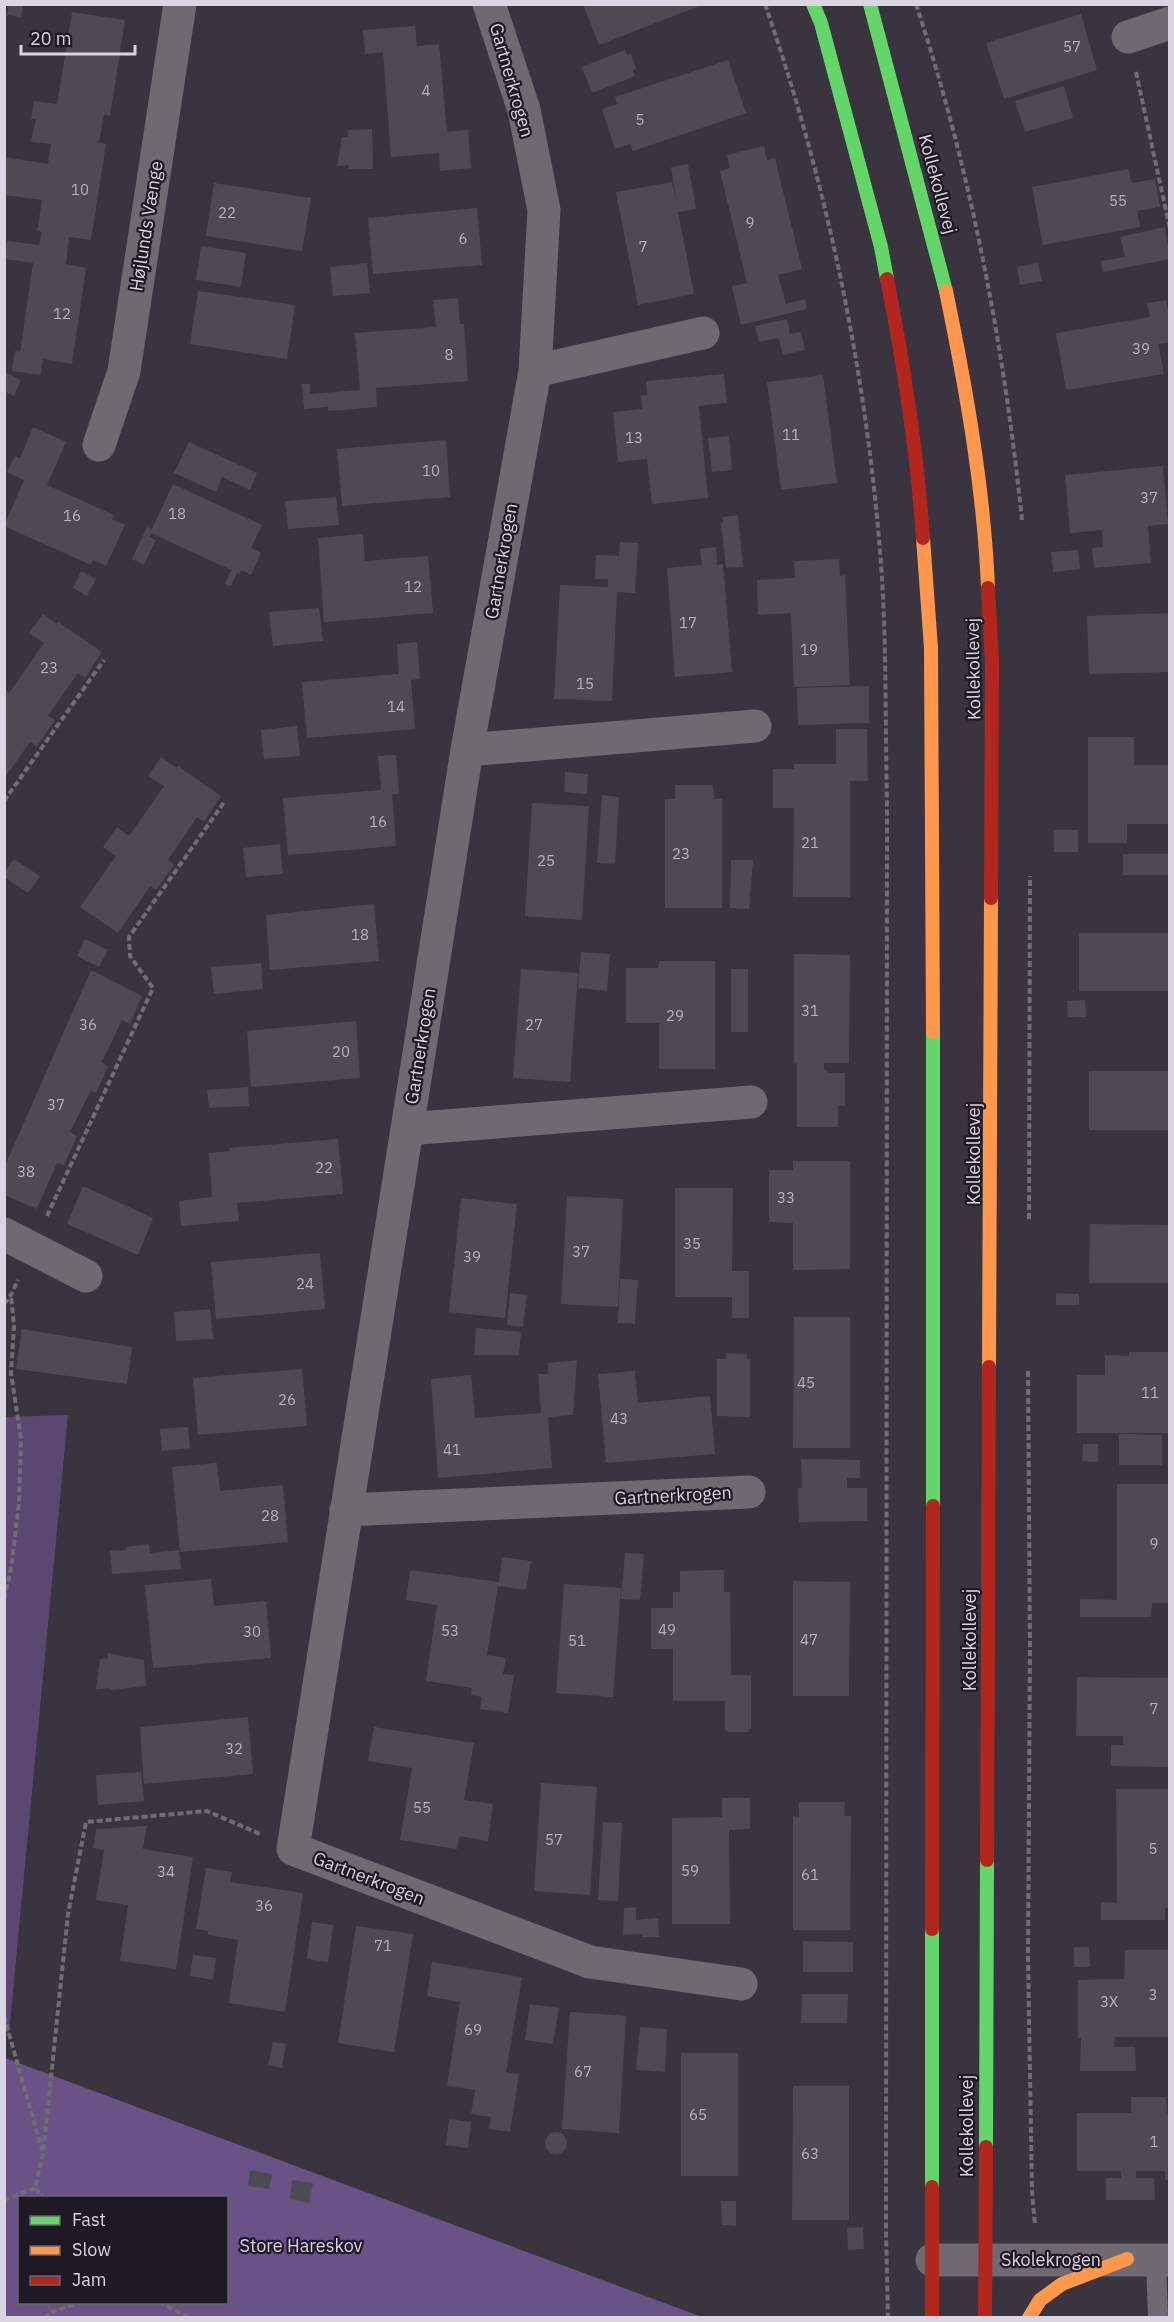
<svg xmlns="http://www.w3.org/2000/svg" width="1174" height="2322" viewBox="0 0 1174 2322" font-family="'IBM Plex Sans',sans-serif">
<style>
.green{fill:#5b4771}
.forest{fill:#6a5286;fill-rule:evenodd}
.building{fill:#4e4a54}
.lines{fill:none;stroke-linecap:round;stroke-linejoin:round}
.path{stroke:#706d75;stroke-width:4;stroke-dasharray:6 3;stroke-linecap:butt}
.lane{stroke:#6e6a72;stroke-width:20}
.street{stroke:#6e6a72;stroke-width:33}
.fast{stroke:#63d668;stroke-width:14}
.slow{stroke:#ff974d;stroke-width:14}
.jam{stroke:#b3261e;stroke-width:14}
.labels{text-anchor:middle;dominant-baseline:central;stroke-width:4.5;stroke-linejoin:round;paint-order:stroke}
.number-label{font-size:15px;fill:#b7b2be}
.street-label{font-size:18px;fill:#dad5e2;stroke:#1e1923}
.park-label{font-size:18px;fill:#decff2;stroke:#1e1923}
</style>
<rect width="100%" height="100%" fill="#39343f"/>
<!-- green -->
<path class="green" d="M68 1415 9 2033 4 2032 5 1417Z"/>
<!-- forest -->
<path class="forest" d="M5 2058 702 2317H5ZM20 2198H226V2302H20Z"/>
<!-- building -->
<path class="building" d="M9 4H23L21 17 7 15Z
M583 4H702V5L599 45Z
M72 12 125 20 110 116 104 115 99 143 106 144 91 240 69 237 66 264 86 268 72 364 43 359 41 375 12 371 15 351 20 352 33 263 5 259 7 241 39 245 42 232 37 231 42 200 4 195V157L48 164 51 144 31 142 36 119H31L34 101 57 104Z
M1081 14 1097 70 1004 99 986 43Z
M415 26 417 46 439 44 447 132 468 130 471 168 440 171 439 153 391 157 383 52 365 54 363 30Z
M625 50 627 55 631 53 636 69 633 70 635 76 592 93 582 67Z
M728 60 746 113 633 151 630 144 615 149 602 109 617 104 615 97Z
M1064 86 1073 118 1025 132 1015 101Z
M372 129 373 169H348L349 165 337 166 342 137H348V130Z
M764 146 767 160 775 158 802 269 778 275 786 304 805 299 807 309 741 325 732 286 747 283 720 171 730 168 727 155Z
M688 164 696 209 678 212 694 294 638 305 616 192 672 182 677 202 671 167Z
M1129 169 1131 183 1155 179 1160 207 1137 211 1140 227 1043 245 1032 187Z
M214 183 311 198 302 251 206 236Z
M477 208 482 265 373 274 368 218Z
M1165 227 1170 259 1103 272 1101 261 1125 257 1120 237Z
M201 246 246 253 241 287 196 280Z
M367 263 370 293 333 296 330 267Z
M1038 263 1042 281 1020 285 1017 267Z
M198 291 295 305 287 359 190 344Z
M458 298 460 324H464L468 381 376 388 377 407 328 411V407L304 409 302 384H310V394L360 390 355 333 436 327 433 300Z
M1166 300 1170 320V343L1158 344 1164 374 1066 390 1056 333 1150 317 1147 303Z
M787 319 790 334 801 332 805 350 783 355 779 338 759 342 755 326Z
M4 372 21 380 14 396 4 391Z
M724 374 727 403 699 406 708 498 652 504 647 459 618 462 613 412 642 409 641 396 647 395 646 381Z
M823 375 837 483 781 490 767 382Z
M33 427 66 442 47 485 114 515 112 519 125 525 106 566 93 560 91 565 4 526 24 480 7 472 15 456 20 458Z
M729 436 732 470 712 472 708 438Z
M446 440 450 497 342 506 337 449Z
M189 442 257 473 250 490 222 477 216 492 174 473Z
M1163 466 1168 524 1148 526 1151 563 1094 568 1092 548 1103 547 1102 530 1070 533 1065 475Z
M173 484 262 525 251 548 261 553 251 575 241 570 239 574 237 573 231 586 225 584 231 570 151 533 149 537 156 540 144 565 132 559 147 527 152 529Z
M336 497 339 525 288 529 285 501Z
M738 515 743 567 726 568 721 523H723V517Z
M363 534 365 561 428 556 433 613 324 622 318 538Z
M620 542 638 543 635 593 617 592 612 701 554 699 560 585 608 587V579H595L596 555 619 556Z
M716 547 717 565 723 564 732 672 675 677 667 568 702 565 700 549Z
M1078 550 1080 569 1053 572 1051 552Z
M839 559 840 576 845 575 850 685 794 687 791 613 758 615 757 580 795 578 794 561Z
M81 571 96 579 87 596 73 588Z
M319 608 323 641 273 646 269 612Z
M1170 613V672L1089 674 1087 616Z
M43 614 57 624 58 622 102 652 85 678 78 673 48 716 55 720 37 746 30 742 4 779V689L9 693 44 643 29 633Z
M417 642 420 679 411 680 415 729 307 738 302 682 399 674 397 644Z
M869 686V723L798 725 797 688Z
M297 726 300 756 264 759 261 730Z
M836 729H867L868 781H850V897H793L794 808H773V769H794V764H836Z
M1088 737H1134V765H1170V824H1127V843H1088Z
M396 755 399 794H392L396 846 288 855 283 798 381 790 378 756Z
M161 757 177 768 178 766 221 796 204 822 197 817 168 860 174 865 156 890 150 886 118 933 80 907 116 856 103 847 117 827 129 836 164 786 148 776Z
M565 772 588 774 587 794 564 792Z
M675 785H713L714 799H722V908H665V799H675Z
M602 795 619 797 615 864 597 863Z
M532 803 589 806 582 920 525 916Z
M1054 830H1078V852H1054Z
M280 844 283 874 246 877 243 848Z
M1123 854H1168L1169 875H1123Z
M14 859 40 876 28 893 4 877V873Z
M731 860H753L749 909 730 908Z
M374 904 379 961 270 970 266 915Z
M1079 933H1170V991H1079Z
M85 939 108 950 99 967 77 956Z
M581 952 610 954 607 991 578 988Z
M794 954 850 955 849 1063H824V1069L829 1073H845V1106H838V1127H797V1063L794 1064Z
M659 961H715V1069H659V1023H626V968H658Z
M261 963 263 989 214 994 211 967Z
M521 969 578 973 570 1082 513 1078Z
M731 969H748V1032H731Z
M91 970 142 996 130 1024 122 1020 102 1062 108 1067 96 1093 91 1090 70 1132 77 1136 64 1165 57 1163 37 1209 4 1195V1168Z
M1085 1000 1086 1017H1068L1067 1001Z
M356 1021 360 1078 251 1087 247 1031Z
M1089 1071H1170V1130H1089Z
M248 1087 249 1106 209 1108 207 1090Z
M338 1139 343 1194 237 1203 239 1221 181 1226 179 1201 212 1197 209 1153 230 1151 229 1148Z
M793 1161H850V1269L793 1270V1223L769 1222V1170H793Z
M83 1186 153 1218 138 1255 67 1224Z
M675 1188H733L732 1271H749V1318H732V1297H675Z
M567 1196 623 1199 618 1307 561 1304Z
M461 1198 517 1204 505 1318 449 1312Z
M1090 1224 1170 1225V1283H1089Z
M320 1253 325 1309 216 1319 211 1262Z
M620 1279 638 1280 635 1324 618 1323Z
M510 1293 527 1295 523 1327 507 1325Z
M1056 1293 1079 1294V1305H1056Z
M210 1309 213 1339 176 1341 174 1312Z
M794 1317H850V1448H793Z
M476 1328 521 1332 519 1355H474Z
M22 1329 132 1347 127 1384 16 1369Z
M1129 1352H1170V1433H1077V1375H1105V1355L1129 1356Z
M726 1353 747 1354V1359H750V1417L717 1416V1359H726Z
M577 1360 573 1415 548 1417 552 1468 438 1478 431 1379 471 1375 475 1418 541 1413 538 1374H548V1363Z
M302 1369 307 1426 198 1435 193 1378Z
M635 1371 638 1403 710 1396 715 1454 606 1463 598 1374Z
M188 1427 190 1448 162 1451 160 1429Z
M1119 1434 1162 1435V1465H1119Z
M1083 1444H1098V1462L1082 1461Z
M801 1459 860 1460V1478H847V1488H867V1521L799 1522 798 1488H802Z
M217 1463 220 1491 283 1485 288 1542 180 1552 172 1467Z
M1117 1484H1170V1603H1152L1151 1617H1080V1599L1117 1600Z
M149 1544 150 1553 179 1550 181 1569 112 1574 110 1551 126 1550V1547Z
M625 1553 644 1554 640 1600 621 1599Z
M502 1557 531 1561 526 1590 498 1586 487 1655 506 1658 503 1674 514 1675 508 1713 480 1709 482 1697 471 1695 472 1688 426 1681 437 1605 406 1600 410 1570 499 1582Z
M724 1570V1592H730L731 1675H751V1729H748L749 1732H727L725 1729V1701H673V1649H651V1608H673V1592H680V1571Z
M211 1579 214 1606 266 1601 271 1658 153 1668 145 1585Z
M793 1581 850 1582 849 1696H793Z
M564 1584 621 1588 613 1697 556 1693Z
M107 1653 144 1660 146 1686 110 1690V1688L96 1689 100 1659 108 1658Z
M1077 1677 1170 1678V1767L1111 1766V1745H1123V1736H1076Z
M248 1717 253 1774 144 1784 140 1727Z
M374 1727 474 1743 464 1800 493 1804 488 1841 459 1836 457 1849 400 1840 412 1768 368 1761Z
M141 1772 144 1801 98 1805 96 1775Z
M541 1783 597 1787 590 1895 534 1891Z
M1116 1789H1170L1169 1908H1165V1920H1101V1902L1117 1903Z
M722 1798H750V1829L729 1830 730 1924H672V1818L722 1817Z
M799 1802H845L844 1816H851L850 1930H793V1816L799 1817Z
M603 1822 622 1823 618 1901 598 1900Z
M147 1826 143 1849 193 1857 176 1969 120 1961 128 1905 96 1900 104 1850 93 1848 96 1829Z
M206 1868 232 1872 230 1882 303 1893 285 2012 229 2003 238 1940 208 1935V1931L196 1929Z
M636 1907V1920L658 1918 659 1937H642V1934L623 1935 624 1908Z
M312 1922 333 1925 328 1962 307 1959Z
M356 1926 413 1934 394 2052 338 2043Z
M803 1941 853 1942V1972H803Z
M1074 1947H1089L1090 1967H1074Z
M1125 1950H1170V2037H1115L1114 2047H1135L1136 2071H1080L1081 2038H1078V1980L1124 1979Z
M193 1955 216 1958 213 1980 190 1976Z
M432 1962 522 1977 506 2072 519 2074 510 2132 489 2129 491 2117 471 2114 475 2090 447 2086 460 2002 427 1996Z
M802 1994H848L847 2023H801Z
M530 2004 559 2008 553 2044 525 2040Z
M570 2012 626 2016 619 2133 562 2129Z
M640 2027 667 2029 665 2072 636 2070Z
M273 2042 286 2044 282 2068 268 2065Z
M681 2053H738V2176H681Z
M793 2086H849V2220H792Z
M1131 2097H1166L1167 2113H1170V2180H1165V2171H1136V2178H1154L1155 2200H1106V2178H1121V2171H1077V2113H1131Z
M449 2119 471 2122 468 2148 446 2145Z
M545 2143a11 11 0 1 1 22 0a11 11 0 1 1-22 0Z
M250 2170 272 2174 269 2189 248 2186Z
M292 2180 313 2183 309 2203 290 2199Z
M721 2201H736V2226L722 2225Z
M863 2227 864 2249 848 2250 847 2228Z"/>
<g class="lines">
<!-- path -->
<path class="path" d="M765 4C826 181 865 365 880 551 887 635 885 720 887 805L886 2232 888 2318
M916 4C971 171 1004 346 1022 520
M1136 72 1170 229
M4 801 104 660
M47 1216 153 988 130 956 129 937 225 801
M1029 1219 1030 876
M4 1304 11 1295 18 1280
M1028 1371 1030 1648 1028 1957 1032 2192 1035 2224
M4 1599 11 1569 19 1503 21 1439 11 1373 14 1326 11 1296
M4 2016 42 2150
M35 2188 44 2198
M4 2200 35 2188 43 2154 68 1914 86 1822 207 1811 260 1834
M159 2302 190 2318
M44 2318 52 2312 80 2302"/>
<!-- lane -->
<path class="lane" d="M1156 2260 1158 2318"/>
<!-- street -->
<path class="street" d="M489 4 524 110 544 210 535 371 467 750 293 1849 590 1962 741 1984
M1128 37 1170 23
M535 371 703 333
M99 445 124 371 180 4
M467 750 755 726
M407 1129 751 1102
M4 1234 86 1276
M346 1510 749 1492
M932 2260H1170"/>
<!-- fast -->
<path class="fast" d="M813 4 821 23 881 247 887 279
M870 4 946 291
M933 1506V1032
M986 2147 987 1860
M932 2187V1929"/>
<!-- slow -->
<path class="slow" d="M946 291C966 388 984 489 988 588
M923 538 931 648 933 1032
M989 1367 991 898
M1029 2318 1040 2300 1062 2284 1127 2259"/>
<!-- jam -->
<path class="jam" d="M887 279C904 365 917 451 923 538
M988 588 992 661 991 898
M987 1860 989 1367
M932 1929 933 1506
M932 2318V2187
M985 2318 986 2147"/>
</g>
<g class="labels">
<!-- number labels -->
<g class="number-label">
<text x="1072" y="46">57</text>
<text x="426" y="90">4</text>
<text x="640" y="119">5</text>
<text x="80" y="189">10</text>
<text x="1118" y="200">55</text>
<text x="227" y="212">22</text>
<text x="750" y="222">9</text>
<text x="463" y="238">6</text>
<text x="643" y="246">7</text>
<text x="62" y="313">12</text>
<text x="1141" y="348">39</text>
<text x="449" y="354">8</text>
<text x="791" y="434">11</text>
<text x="634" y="437">13</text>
<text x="431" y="470">10</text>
<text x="1149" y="497">37</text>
<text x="177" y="513">18</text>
<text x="72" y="515">16</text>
<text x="413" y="586">12</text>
<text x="688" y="622">17</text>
<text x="809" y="649">19</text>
<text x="49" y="667">23</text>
<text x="585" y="683">15</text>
<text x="396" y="706">14</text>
<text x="378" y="821">16</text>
<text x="810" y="842">21</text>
<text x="681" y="853">23</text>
<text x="546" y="860">25</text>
<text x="360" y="934">18</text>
<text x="810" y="1010">31</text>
<text x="675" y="1015">29</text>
<text x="88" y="1024">36</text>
<text x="534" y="1024">27</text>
<text x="341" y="1051">20</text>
<text x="56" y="1104">37</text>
<text x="324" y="1167">22</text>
<text x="26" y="1171">38</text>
<text x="786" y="1197">33</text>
<text x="692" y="1243">35</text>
<text x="581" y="1251">37</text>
<text x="472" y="1256">39</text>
<text x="305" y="1283">24</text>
<text x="806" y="1382">45</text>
<text x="1150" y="1392">11</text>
<text x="287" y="1399">26</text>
<text x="619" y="1418">43</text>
<text x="452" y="1449">41</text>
<text x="270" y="1515">28</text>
<text x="1154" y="1543">9</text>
<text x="667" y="1629">49</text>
<text x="450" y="1630">53</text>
<text x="252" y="1631">30</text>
<text x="809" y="1639">47</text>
<text x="577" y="1640">51</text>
<text x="1154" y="1708">7</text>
<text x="234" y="1748">32</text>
<text x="422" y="1807">55</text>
<text x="554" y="1839">57</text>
<text x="1153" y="1848">5</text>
<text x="690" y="1870">59</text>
<text x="166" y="1871">34</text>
<text x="810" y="1874">61</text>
<text x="264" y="1905">36</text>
<text x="383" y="1945">71</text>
<text x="1153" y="1994">3</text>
<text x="1109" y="2001">3X</text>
<text x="473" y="2029">69</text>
<text x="583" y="2071">67</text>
<text x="698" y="2114">65</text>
<text x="1154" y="2141">1</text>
<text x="810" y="2153">63</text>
</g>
<!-- street labels -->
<g class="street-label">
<text transform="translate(512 80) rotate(74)">Gartnerkrogen</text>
<text transform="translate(938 184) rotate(75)">Kollekollevej</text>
<text transform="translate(146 226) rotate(-81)">Højlunds Vænge</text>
<text transform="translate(501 561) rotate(-80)">Gartnerkrogen</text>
<text transform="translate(973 669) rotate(-91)">Kollekollevej</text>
<text transform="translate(420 1046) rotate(-81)">Gartnerkrogen</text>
<text transform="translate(973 1154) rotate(-90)">Kollekollevej</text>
<text transform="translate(673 1495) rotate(-3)">Gartnerkrogen</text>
<text transform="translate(969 1640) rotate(-90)">Kollekollevej</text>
<text transform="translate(369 1878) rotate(21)">Gartnerkrogen</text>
<text transform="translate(966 2126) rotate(-90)">Kollekollevej</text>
<text x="1051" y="2259">Skolekrogen</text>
</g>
<!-- park labels -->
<g class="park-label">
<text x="301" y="2245">Store Hareskov</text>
</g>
</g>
<!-- border -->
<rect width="1174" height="2322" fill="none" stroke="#dad5e2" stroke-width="12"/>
<!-- legend -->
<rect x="18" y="2196" width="210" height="108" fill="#1e1923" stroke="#69646f" stroke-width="1.5"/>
<rect x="30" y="2216" width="30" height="9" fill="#63d668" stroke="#69646f" stroke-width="1.5"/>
<text x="72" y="2226" font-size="18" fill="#dad5e2">Fast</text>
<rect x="30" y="2246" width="30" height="9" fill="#ff974d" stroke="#69646f" stroke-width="1.5"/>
<text x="72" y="2256" font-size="18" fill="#dad5e2">Slow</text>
<rect x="30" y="2276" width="30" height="9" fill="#b3261e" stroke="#69646f" stroke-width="1.5"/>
<text x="72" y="2286" font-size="18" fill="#dad5e2">Jam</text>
<!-- scale -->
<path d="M21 45v9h114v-9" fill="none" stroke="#dad5e2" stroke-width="3"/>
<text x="30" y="45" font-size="18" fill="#dad5e2" stroke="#1e1923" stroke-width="4.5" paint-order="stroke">20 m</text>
</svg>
